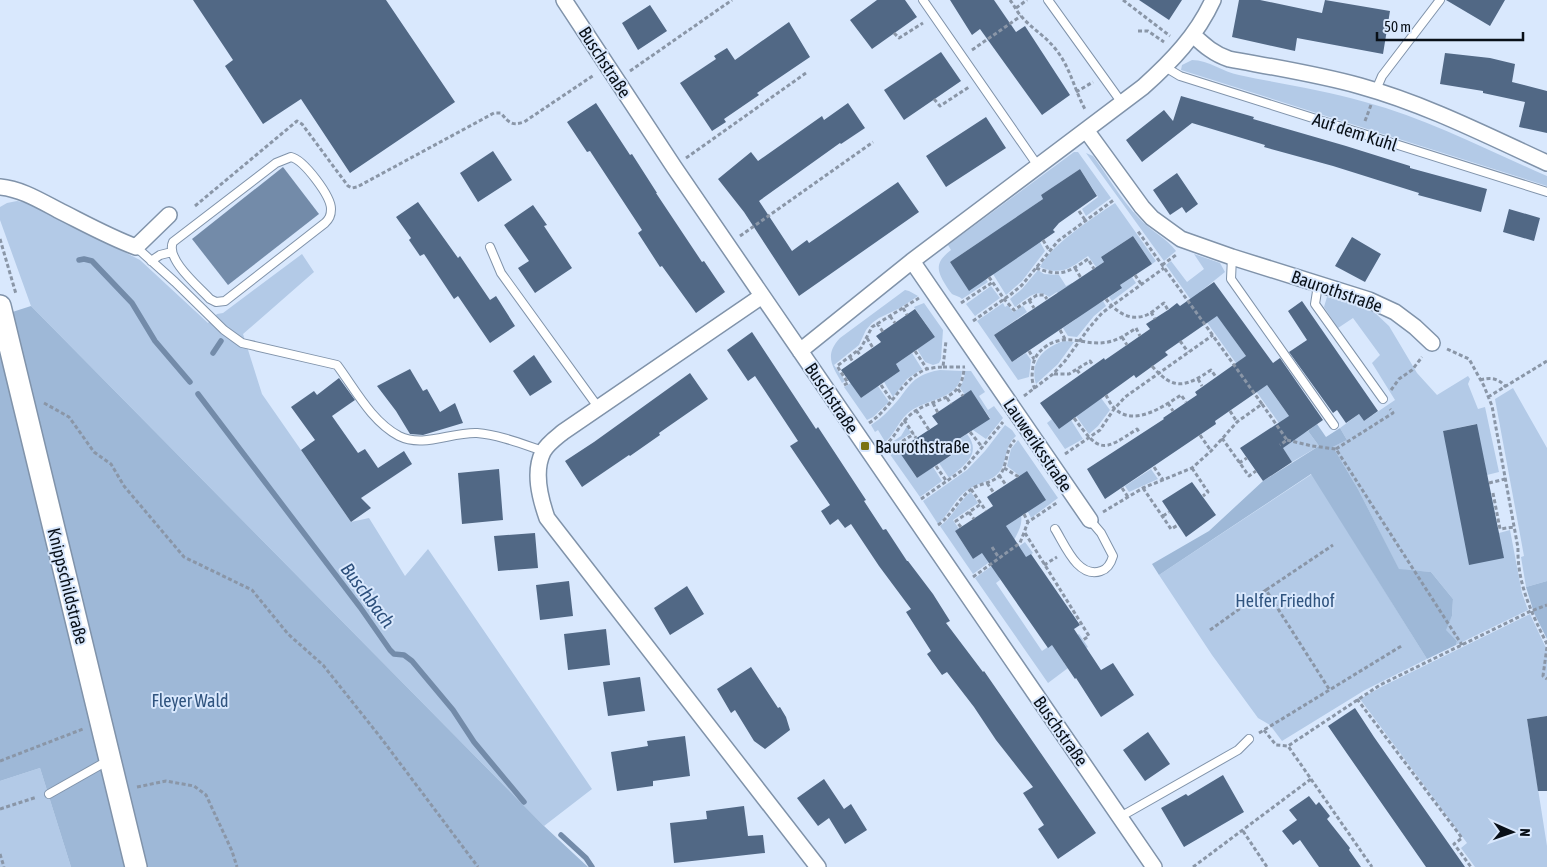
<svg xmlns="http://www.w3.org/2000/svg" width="1547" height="867" viewBox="0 0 1547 867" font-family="'Asap Condensed',sans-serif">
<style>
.green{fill:#b3cae7}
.forest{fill:#9eb8d7}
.water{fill:#738ba9}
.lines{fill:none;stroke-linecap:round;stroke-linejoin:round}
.stream{stroke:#738ba9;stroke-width:5.5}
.building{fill:#516885}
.lane-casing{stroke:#8093aa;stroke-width:10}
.street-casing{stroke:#8093aa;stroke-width:18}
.secondary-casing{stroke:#8093aa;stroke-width:24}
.path{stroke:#8a96a7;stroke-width:3;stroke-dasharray:4 2.5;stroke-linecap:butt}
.lane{stroke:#fff;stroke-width:8}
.street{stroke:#fff;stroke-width:15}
.secondary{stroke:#fff;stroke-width:21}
.poi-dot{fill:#7a7214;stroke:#d9e8fd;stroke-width:2}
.labels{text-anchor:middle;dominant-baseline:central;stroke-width:4;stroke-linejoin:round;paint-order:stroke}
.street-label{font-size:18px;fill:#091018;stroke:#d9e8fd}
.poi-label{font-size:18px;fill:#091018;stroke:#d9e8fd;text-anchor:start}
.park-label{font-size:18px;fill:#30547f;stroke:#d9e8fd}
.water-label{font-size:19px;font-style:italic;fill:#2d507c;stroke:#d9e8fd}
</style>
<rect width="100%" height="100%" fill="#d9e8fd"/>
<!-- green -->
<path class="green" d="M1192 60C1209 60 1223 72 1239 75 1281 84 1323 90 1365 102 1428 119 1487 150 1547 176V186L1181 70 1182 65Z
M1074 152H1078L1111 198 1086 216 1082 209 1098 197 1080 169 1041 195 1043 199 1005 225 1040 242 1045 251 1022 281 1006 295 993 274 990 235 950 262 969 290 986 279 988 282 962 299C959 296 956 296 952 294 949 291 947 287 945 284 935 268 937 261 951 250L948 245Z
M1086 153 1093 156C1108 176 1121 200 1139 218 1150 231 1167 238 1176 251L1164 261Z
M17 201 28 203 140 260 208 323 217 314 223 313 302 254 314 272 243 334 262 394 351 522 369 518 405 576 428 549 592 789 544 826 31 306 0 220V207L7 203Z
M1115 203 1156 261 1152 264 1133 236 1101 257 1104 262 1096 267 1088 256C1070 268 1062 276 1040 267 1051 245 1094 217 1115 203Z
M1194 254 1220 263 1225 272 1200 292 1302 434 1308 431 1319 446 1292 462 1282 447 1291 440 1166 265 1171 261 1187 282 1204 269Z
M1038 270 1044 274 1059 275 1066 286 1072 283 1089 309 1103 301 1106 306 1094 316 1077 337 1068 336 1063 328 1076 319 1057 292 1049 297C1037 287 1026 299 1015 307L1010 299 1022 289Z
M1132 277 1136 283 1112 301 1109 297 1121 289 1120 285Z
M991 286 1000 298 975 316 966 304Z
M905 290 909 291 918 296 900 308 879 318 872 323 866 330 859 345 834 365 844 379 845 381 842 383C832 366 824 355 840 338Z
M1327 297 1373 311 1389 326 1417 373 1437 395 1468 376 1470 379 1468 384 1478 409 1485 407 1499 472 1487 475 1476 424 1443 431 1445 439 1499 533 1510 530 1522 593 1528 610 1456 645 1457 641 1445 630 1452 616 1453 599 1431 572 1399 570 1358 489 1333 447 1347 440 1340 428 1359 414 1364 421 1395 400 1372 363 1380 355 1353 318 1338 328 1324 307Z
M924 303 943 330 941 359 939 363 933 365 925 362 917 349 935 337 914 307Z
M1003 303 1005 307 1008 305 1013 312 1023 306 1027 312 994 335 1012 362 1026 353 1031 360 1029 377 1018 380 977 321Z
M1064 341 1074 342 1058 364 1036 384C1029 362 1044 347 1064 341Z
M912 353 922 369 907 379 893 397 884 382 900 371 896 364Z
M940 370 962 371C960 402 925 397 907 414 897 423 894 437 882 444L881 442 884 440 878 430 875 432 871 425C877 421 884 416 889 410 909 391 908 375 940 370Z
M965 371H971L985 392 979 396 988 410 994 406 1003 418 986 439 973 430 990 418 971 391 965 395 960 388 964 379Z
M851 383 861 398 878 386 889 402 873 417 867 420 844 387Z
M1513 388 1547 448V581L1526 587 1521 557 1524 556 1495 399Z
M1101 398 1110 410 1098 426 1089 434 1076 416Z
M1052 419 1071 420 1083 439 1065 449 1047 423Z
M1005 425 1012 430 1016 436C1004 446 1008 460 1000 471 992 482 976 483 966 491 954 500 949 514 938 524L923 501 967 470 985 451Z
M907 426 911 433 891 446C902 449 910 469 917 478L933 467 942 481 920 497 889 453V450H888L885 447 901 436Z
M967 434C983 454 963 466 949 478L939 463 956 453 951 444Z
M1018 440 1058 498 1031 518 1028 512 1020 476 1007 466 1011 449Z
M1151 469 1158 479 1129 492 1125 486Z
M1312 474 1427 659 1365 690 1282 741 1270 725 1258 718 1212 655 1159 575Z
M971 492 978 503 953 520 959 529 955 531 973 559 989 548 995 558 973 574 940 526C953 517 958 502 971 492Z
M1021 516C1023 525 1017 534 1013 542L1006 526Z
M1025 542 1033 553 999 576 1000 580 996 583 1042 651 1055 642 1060 647 1079 634 1088 647 1064 663 1068 668 1048 683 975 578Z
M1530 614 1547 650V716L1527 719 1547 846V867H1475L1461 848 1467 843 1360 699 1381 687Z
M40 768 71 867H0V781Z"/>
<!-- forest -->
<path class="forest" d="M31 306 544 826 588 867H71L40 768 0 781V316Z
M1317 424 1326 437 1340 428 1347 440 1333 447 1358 489 1399 569 1431 572 1453 599 1452 616 1446 630 1457 641 1456 645 1427 659 1311 474 1159 575 1152 564 1209 531 1263 481 1319 446 1308 431Z
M1547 581V639L1534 613 1526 587Z"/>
<!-- water -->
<path class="water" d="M283 167 319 214 228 285 192 239Z"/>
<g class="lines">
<!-- stream -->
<path class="stream" d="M79 260 84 259 92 261 132 303 155 341 190 382
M213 353 221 341
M198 394 360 607 390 650 394 654 404 655 412 661 453 710 474 742 524 802
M561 835 586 858 592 867"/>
</g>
<!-- building -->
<path class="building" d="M193 0H386L455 102 350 173 301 99 263 124 225 66 233 60Z
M877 0H905L917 17 872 49 850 20Z
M950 0H994L1016 32 1025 26 1070 95 1042 115 980 29 972 35Z
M1139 0H1182L1169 20Z
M1239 0H1260L1322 13 1325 0 1390 11 1383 54 1297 38 1295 51 1232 37Z
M1446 0H1505L1490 26Z
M650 5 667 31 638 50 622 23Z
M789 22 810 57 757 93 759 95 724 119 726 122 712 131 680 83 716 59 714 56 727 48 735 60Z
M941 52 961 81 904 120 884 90Z
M1445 53 1490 58 1515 64 1512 82 1547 91V133L1519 127 1525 102 1483 93V91L1440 84Z
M1181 96 1254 117 1253 119 1346 146 1410 166V168L1487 189 1481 212 1418 195 1419 193 1333 166 1264 147 1265 145 1192 123 1142 162 1126 140 1164 110 1173 121Z
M596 103 630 155 632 154 657 193H656L702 262 704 261 725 292 696 313 662 266 660 267 638 233 642 230 590 151 587 152 567 122Z
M848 103 865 128 841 144 840 143 759 201 792 251 807 240 809 243 898 182 919 212 799 296 744 212 718 179 751 152 758 161 822 116 824 120Z
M986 117 1006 148 946 187 926 156Z
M493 151 512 180 478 202 460 173Z
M1080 169 1097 196 1059 223 1053 230 1055 232 969 291 950 262 1043 199 1041 195Z
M1177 173 1198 204 1186 213 1182 207 1170 215 1153 190Z
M418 202 458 258 460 256 490 300 496 296 515 326 490 343 458 296 454 299 424 254 420 256 409 240 411 238 396 217Z
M533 205 547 225 544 226 572 268 535 293 518 268 529 261 504 225Z
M1509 209 1540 218 1534 241 1503 232Z
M1133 236 1152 264 1120 285 1122 288 1012 362 994 335 1104 262 1101 257Z
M1352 237 1381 254 1365 282 1335 266Z
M1214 282 1273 363 1280 358 1323 420 1283 448 1292 462 1263 481 1240 448 1289 416 1267 385 1215 421 1216 424 1105 499 1087 469 1164 419 1163 418 1197 395 1195 392 1246 356 1217 316 1165 352 1168 355 1136 378 1134 375 1059 429 1040 403 1104 358 1105 360 1150 329 1146 324 1168 310 1177 303 1180 306Z
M1302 301 1378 411 1364 421 1359 414 1346 423 1337 410 1333 413 1289 352 1307 340 1288 311Z
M915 309 935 337 896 364 900 371 861 398 841 370 881 342 876 336Z
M752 332 816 429 818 427 866 500 864 501 883 530 886 529 907 561H908L933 594 950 621 946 623 983 672 984 671 1096 833 1058 859 1038 829 1044 825 1023 793 1033 787 996 740 974 707 947 672 942 675 927 654 931 651 906 612 911 609 879 566 851 524 845 528 838 519 830 525 821 511 830 505 790 446 798 441 755 376 748 381 727 350Z
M534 355 552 382 530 396 513 371Z
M410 369 423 391 427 389 440 412 455 403 463 423 423 435 410 434 396 411 377 386Z
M690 373 708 399 659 433 660 435 630 456 629 455 582 487 565 461 594 442Z
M339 378 355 400 332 416 358 453 365 449 378 468 404 451 412 464 361 498 371 508 351 522 301 450 315 440 291 407 314 391 317 395Z
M971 390 990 419 951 444 956 452 917 478 898 450 938 424 932 416Z
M1477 424 1504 558 1469 565 1443 431Z
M499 469 503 520 462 524 458 473Z
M1027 471 1046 500 1006 526 1026 557 1031 554 1080 625 1074 629 1101 670 1113 663 1134 695 1101 717 1076 678 1075 679 1052 645 1048 648 982 553 973 559 955 531 993 506 987 497Z
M1192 482 1216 515 1186 537 1162 501Z
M535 533 538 568 498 571 494 536Z
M569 581 573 616 540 620 536 585Z
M687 586 704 614 670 635 654 608Z
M606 629 610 665 568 670 564 634Z
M751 667 778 708 780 707 786 717 790 730 765 749 754 741 735 710 731 713 717 689Z
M640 677 645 711 608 716 603 682Z
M1355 708 1374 737 1465 867H1426L1348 755 1328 726Z
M1547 716V791H1538L1527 719Z
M1148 732 1170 764 1145 781 1123 750Z
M685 736 690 776 653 781V786L617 791 611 752 648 746 647 741Z
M1223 775 1244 812 1184 847 1161 808 1186 794 1188 796Z
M824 779 844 809 851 804 867 830 845 844 829 818 818 826 797 798Z
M1309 796 1316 805 1319 802 1330 816 1327 819 1350 848 1349 850 1361 867H1319L1300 840 1293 845 1282 831 1297 820 1289 810Z
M744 806 748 836 763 835 765 853 674 863 670 823 707 819 706 811Z"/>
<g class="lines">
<!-- lane casing -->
<g class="lane-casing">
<path id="lane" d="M923 0 1038 166
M1048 0 1122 103
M1165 67 1180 76 1547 192
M1376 90 1382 76 1440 0
M291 157C304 160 331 196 331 209 331 216 329 219 325 223L225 301 216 302 210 299C199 287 165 259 173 242L276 163Z
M136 247 175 282 224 330 242 343 337 365C355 389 371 421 399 436 423 448 451 432 477 433 500 435 522 444 543 451
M490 247 501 273 598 407
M1232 257 1231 279 1334 425
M151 261 160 255 172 252
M1318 285 1315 304 1383 399
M1055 529C1065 545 1078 579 1101 571 1108 569 1111 563 1113 556L1101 533 1090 520
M49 794 109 760
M1120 817 1238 750 1249 739"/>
</g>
<!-- street casing -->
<g class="street-casing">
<path id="street" d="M564 0 674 167 1154 867
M1193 35C1205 46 1214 54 1229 59 1272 67 1317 74 1360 86 1425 104 1486 135 1547 163
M1086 130 1142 207 1152 218 1181 239 1232 257 1369 300 1395 312 1415 327 1432 343
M0 187C21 189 39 200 58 210 84 223 109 237 136 247L169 215
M912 261 1090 520
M762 296 563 432C557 437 547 444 543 452 533 472 540 498 547 518L818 867
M800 351 912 261 1143 87C1172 61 1197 35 1213 0"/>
</g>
<!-- secondary casing -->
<g class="secondary-casing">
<path id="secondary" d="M0 306 136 867"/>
</g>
<!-- path -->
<path class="path" d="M1010 0C1014 5 1017 12 1021 16 1032 29 1047 37 1057 51 1071 69 1075 92 1086 111
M1123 0 1170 36
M1016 8 1027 0
M1138 31H1148L1164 42
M894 33 899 38 923 23
M972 50 1021 16
M630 71 732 0
M1076 92 1093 82
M934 99 940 106 969 87
M1365 121 1371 105
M686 158 806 73
M195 206 297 121 302 124 348 186 352 188 357 187 494 113H501C509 123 512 126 524 122L594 75
M1079 211 1085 220
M740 236 873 142
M0 239 16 294
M1043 240 1049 250
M1162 265 1176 255
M1036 268C1060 277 1068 273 1088 259L1094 269
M1075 268 1081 278
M1135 275 1141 284
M989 277 1004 299 1014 310 1037 295H1044L1047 299
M1106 299C1114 310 1128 321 1144 316 1151 314 1158 307 1164 303L1168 310
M1029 300 1034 308
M961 303 993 282
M903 308 907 315
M1151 312 1155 319
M890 316 895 323
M973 321 1010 295 1022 285 1058 241 1115 199
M877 323 883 332
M1060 330 1065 339
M1122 337 1127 345
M867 338 873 348
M1180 341 1188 352
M1447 349 1469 359 1484 386 1492 406 1518 548C1517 583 1532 614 1547 644
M857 351 861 356
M915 351 927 369
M1029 351 1034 359
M850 357 853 362
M1152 366C1173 391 1186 387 1211 370L1216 377
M943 367H965
M1077 370 1080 374
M1054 374H1069L1090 361 1093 365
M1198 379 1202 386
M1480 380C1491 377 1498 378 1506 387
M844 385 848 383 837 366 861 348 872 327 919 298
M881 385 892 401
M958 389 963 396
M1035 389C1031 381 1032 374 1033 366 1034 358 1038 352 1045 347 1067 331 1085 347 1108 342 1119 340 1127 334 1136 328L1140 336
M1391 390 1399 379 1412 370 1422 357
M1106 395C1108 399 1111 405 1115 409 1135 427 1164 406 1181 395L1186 402
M1024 396 1053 374 1065 361 1089 328 1102 313 1164 268
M1488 397 1547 361
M947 398 951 404
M44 403 69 417 94 452 111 464 124 486 184 557 252 590 288 634 323 665 381 738 478 867
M933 403 938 413
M1168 403 1173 411
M1262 404 1287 440 1280 445
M916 410 929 430
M1230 411 1237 422
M1074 418C1099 452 1102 453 1137 429L1140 433
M904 420 916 438
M869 423C892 408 902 378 927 369 932 368 938 367 943 367L946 341
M970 432 983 448
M1200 435 1211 451
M1222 438 1249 476 1256 471
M1287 440 1312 446 1336 449 1462 645
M884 446C895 438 899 425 909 416 930 396 962 405 964 368
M904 446 901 442 914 434
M1336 449 1393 413 1390 409
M1065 454 1100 430 1114 409 1125 397 1213 335
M1239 463 1247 458
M936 466 947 482
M1154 467 1163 480
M1004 468 1019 477
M1192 468 1208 492 1203 496
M999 475 1006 485
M987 483 994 493
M1489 483 1505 479
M1122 488 1128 497
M1143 488 1171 529 1178 525
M971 489 986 511
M1493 493 1500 529 1514 527
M921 499 964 469 1003 422
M969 512 974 519
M1103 512 1143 488 1192 468 1211 451 1237 422 1262 404 1137 230
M1024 514 1028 522
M1163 516 1169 512
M938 525C951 516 957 501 969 491 978 483 992 484 1000 475 1008 464 1005 449 1015 440
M961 527 956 521 981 504
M1025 533 1089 636 1083 640
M992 547 999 558
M1044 565 1057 557
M973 577 1020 543 1028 522 1058 502
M1266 590 1333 545
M1210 630 1266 590 1329 689
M1547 647 1543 676 1547 679
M1357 699 1462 838 1454 844 1471 867
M1264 730 1276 745 1288 746
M1259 733 1403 645
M0 761 83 729
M1311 779 1372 867
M137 787 166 781 194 786 206 795 232 851 237 867
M0 809 37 797
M1243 831 1267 867
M0 854 4 867
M1193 867 1311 779 1288 746 1380 685 1531 611 1547 605"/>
<!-- lane -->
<use href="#lane" class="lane"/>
<!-- street -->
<use href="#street" class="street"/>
<!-- secondary -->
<use href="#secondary" class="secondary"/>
</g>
<!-- markers -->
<rect class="poi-dot" x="860" y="441" width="10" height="10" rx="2.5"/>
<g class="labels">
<!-- street labels -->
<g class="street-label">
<text transform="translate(605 62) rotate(57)">Buschstraße</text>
<text transform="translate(1355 132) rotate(18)">Auf dem Kuhl</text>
<text transform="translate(1337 291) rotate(19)">Baurothstraße</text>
<text transform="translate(832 398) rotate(56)">Buschstraße</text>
<text transform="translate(1038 445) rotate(56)">Lauweriksstraße</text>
<text transform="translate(68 586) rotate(76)">Knippschildstraße</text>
<text transform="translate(1061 731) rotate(55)">Buschstraße</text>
</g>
<!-- poi labels -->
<g class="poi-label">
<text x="875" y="446">Baurothstraße</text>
</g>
<!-- park labels -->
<g class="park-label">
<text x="1285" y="600">Helfer Friedhof</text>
<text x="190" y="700">Fleyer Wald</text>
</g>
<!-- water labels -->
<g class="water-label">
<text transform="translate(368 595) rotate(53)">Buschbach</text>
</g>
</g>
<!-- north arrow -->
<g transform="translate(1512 832) rotate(92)" stroke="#d9e8fd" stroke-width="4" paint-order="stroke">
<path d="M0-4L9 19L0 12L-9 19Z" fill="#091018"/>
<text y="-8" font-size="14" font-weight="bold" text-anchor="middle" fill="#091018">N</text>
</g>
<!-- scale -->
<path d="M1377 32v8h146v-8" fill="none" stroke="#091018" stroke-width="2.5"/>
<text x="1384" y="32" font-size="15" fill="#091018" stroke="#d9e8fd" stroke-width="4" paint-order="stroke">50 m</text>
</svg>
